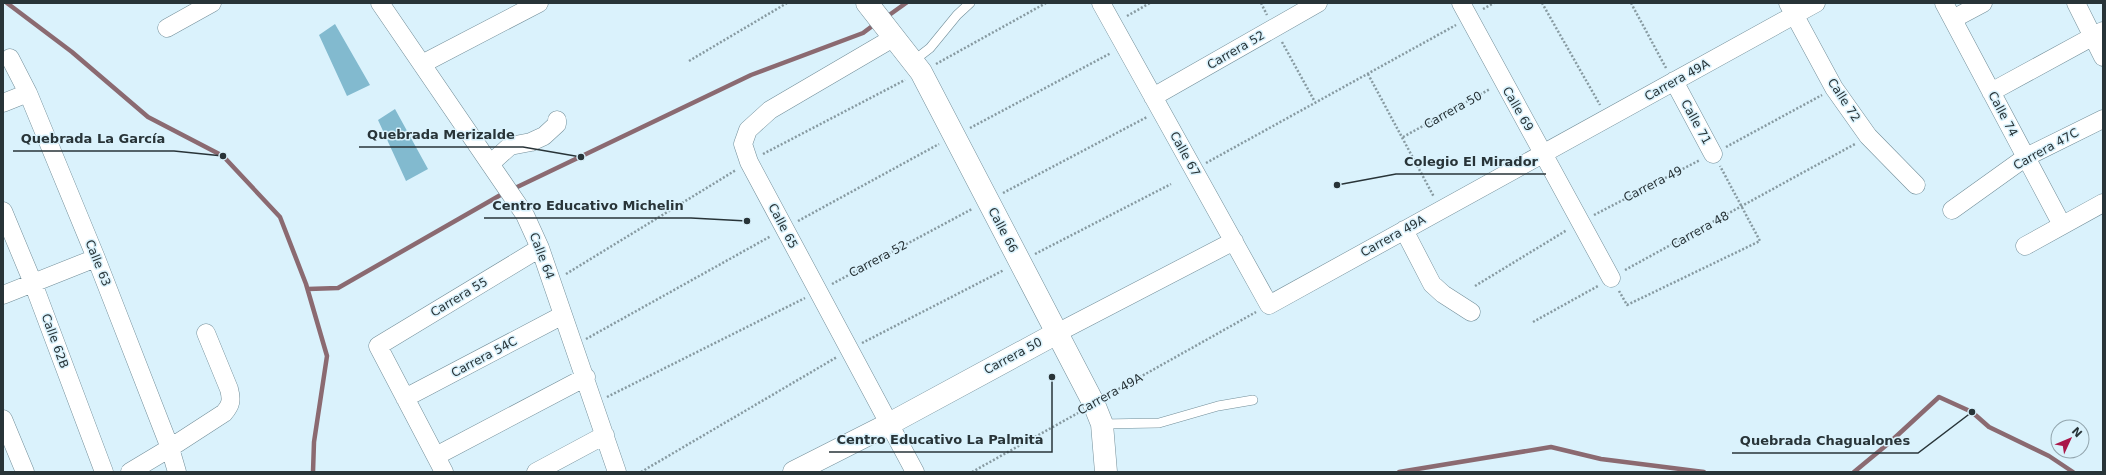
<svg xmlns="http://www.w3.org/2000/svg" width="2106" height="475" viewBox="0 0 2106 475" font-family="'DejaVu Sans',sans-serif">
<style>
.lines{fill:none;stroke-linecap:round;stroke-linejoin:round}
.stream{stroke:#8b6a71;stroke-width:4.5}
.building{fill:#82bacf}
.service-casing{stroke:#728e99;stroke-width:10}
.minor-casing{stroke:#728e99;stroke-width:19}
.tertiary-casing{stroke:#728e99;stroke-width:23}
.path{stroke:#879aa1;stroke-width:2.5;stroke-dasharray:2 2;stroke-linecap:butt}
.service{stroke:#fff;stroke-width:9}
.minor{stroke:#fff;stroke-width:18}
.tertiary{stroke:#fff;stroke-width:22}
.labels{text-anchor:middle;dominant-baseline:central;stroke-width:3;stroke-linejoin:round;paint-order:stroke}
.street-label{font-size:12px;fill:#283438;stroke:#daf2fc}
.leader{fill:none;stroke:#283438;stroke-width:1.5}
.callout-dot{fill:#283438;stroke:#daf2fc;stroke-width:1.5}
.callout-label{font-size:13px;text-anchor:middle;font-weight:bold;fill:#283438;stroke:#daf2fc;stroke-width:3;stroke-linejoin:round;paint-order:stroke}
</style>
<rect width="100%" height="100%" fill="#daf2fc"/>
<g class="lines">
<!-- stream -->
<path class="stream" d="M7 3 72 52 148 117 223 156 280 217 306 284 327 356 314 442 313 472
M885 18 906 3
M513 189 751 75 863 33 875 24
M308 289 338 288 504 193
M1399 472 1551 447 1601 459 1704 472
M1854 472 1889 443 1939 397 1972 412 1989 427 2049 456 2073 472"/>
</g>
<!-- building -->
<path class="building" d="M335 24 370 85 347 96 319 35Z
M395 109 428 169 406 181 378 120Z"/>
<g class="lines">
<!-- service casing -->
<g class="service-casing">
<path id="service" d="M912 62 930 48 957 15 970 3
M1102 424 1159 423 1218 406 1253 400"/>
</g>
<!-- minor casing -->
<g class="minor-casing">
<path id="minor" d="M380 3 525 215 540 248 617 472
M1101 3 1269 305 1816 3
M1461 3 1611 278
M1788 3 1834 88 1868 136 1916 185
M1944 3 2062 225
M2076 3 2103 57
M1953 19 1983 3
M167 28 212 3
M893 38 770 110 748 130 743 144 749 162 915 472
M10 58 28 93 96 258 170 448 177 472
M422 64 539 3
M1674 81 1713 154
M1991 92 2103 31
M1153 97 1318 3
M3 103 28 93
M490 164 510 146 531 142 544 136 557 124V120
M1952 210 2026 157 2103 119
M3 211 33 283 104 472
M1404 230 1432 284 1443 294 1471 312
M2025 246 2103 203
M3 295 96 258
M1057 333 1234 241
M405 398 563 315
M3 419 25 472
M436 456 586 377
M130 472 170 448 224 413C231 405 232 400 229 389L206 333
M444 472 378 346 540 248
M536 472 605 435"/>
</g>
<!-- tertiary casing -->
<g class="tertiary-casing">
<path id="tertiary" d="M867 3 921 72 1094 404 1102 424 1106 472
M794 472 889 424 1057 333"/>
</g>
<!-- path -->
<path class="path" d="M1261 3 1267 15
M1542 3 1600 105
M1631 3 1666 68
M1483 9 1494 3
M1127 16 1150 3
M1282 42 1315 102
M689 61 787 3
M936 64 1046 3
M1368 74 1434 197
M970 128 1111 53
M1403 137 1490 89
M1726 147 1822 95
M763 154 905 80
M1206 163 1456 25
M1003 193 1147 117
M1594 215 1700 160
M798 221 939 144
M1035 254 1171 184
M1625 270 1855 144
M566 274 736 170
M832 284 972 209
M1475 286 1567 230
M1619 291 1627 305 1760 241 1720 166
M1533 322 1598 286
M586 339 771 236
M862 343 1004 270
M1108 395 1256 312
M607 397 805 298
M641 472 837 357
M972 472 1078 413"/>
<!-- service -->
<use href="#service" class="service"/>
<!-- minor -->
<use href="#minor" class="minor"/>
<!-- tertiary -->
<use href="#tertiary" class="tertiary"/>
</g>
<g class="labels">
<!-- street labels -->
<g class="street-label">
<text transform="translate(1236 50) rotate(-30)">Carrera 52</text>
<text transform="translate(1677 80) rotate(-29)">Carrera 49A</text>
<text transform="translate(1844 100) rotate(57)">Calle 72</text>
<text transform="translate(1518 109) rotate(60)">Calle 69</text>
<text transform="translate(1453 110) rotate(-29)">Carrera 50</text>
<text transform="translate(2003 114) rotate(62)">Calle 74</text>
<text transform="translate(1696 122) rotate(61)">Calle 71</text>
<text transform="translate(2046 149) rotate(-29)">Carrera 47C</text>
<text transform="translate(1185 154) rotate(61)">Calle 67</text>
<text transform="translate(1653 184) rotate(-27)">Carrera 49</text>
<text transform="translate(783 226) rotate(62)">Calle 65</text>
<text transform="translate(1003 230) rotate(62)">Calle 66</text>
<text transform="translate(1700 230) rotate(-29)">Carrera 48</text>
<text transform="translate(1393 236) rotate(-29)">Carrera 49A</text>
<text transform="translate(542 256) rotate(69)">Calle 64</text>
<text transform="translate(878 259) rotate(-28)">Carrera 52</text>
<text transform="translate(98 263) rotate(68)">Calle 63</text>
<text transform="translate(459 297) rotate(-31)">Carrera 55</text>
<text transform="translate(55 341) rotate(70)">Calle 62B</text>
<text transform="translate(1013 356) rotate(-28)">Carrera 50</text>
<text transform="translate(484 357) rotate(-28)">Carrera 54C</text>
<text transform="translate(1110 394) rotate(-29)">Carrera 49A</text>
</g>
</g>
<!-- callouts -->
<path class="leader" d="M581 157L523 147H359M223 156L174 151H13M1337 185L1396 174H1546M747 221L691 218H484M1052 377L1052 452H829M1972 412L1918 453H1732"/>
<g class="callout-dot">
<circle cx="581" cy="157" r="4"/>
<circle cx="223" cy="156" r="4"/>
<circle cx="1337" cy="185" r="4"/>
<circle cx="747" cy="221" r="4"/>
<circle cx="1052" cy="377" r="4"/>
<circle cx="1972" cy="412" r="4"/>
</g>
<g class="callout-label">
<text x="441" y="139">Quebrada Merizalde</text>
<text x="93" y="143">Quebrada La García</text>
<text x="1471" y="166">Colegio El Mirador</text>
<text x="588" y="210">Centro Educativo Michelin</text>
<text x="940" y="444">Centro Educativo La Palmita</text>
<text x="1825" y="445">Quebrada Chagualones</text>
</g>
<!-- border -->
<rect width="2106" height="475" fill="none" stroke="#283438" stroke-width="8"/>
<!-- north arrow -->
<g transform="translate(2070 439) rotate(46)"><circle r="19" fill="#daf2fc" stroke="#93a6ae"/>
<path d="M0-3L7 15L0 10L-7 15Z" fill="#aa1648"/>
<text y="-6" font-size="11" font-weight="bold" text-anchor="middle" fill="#283438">N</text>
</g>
</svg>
